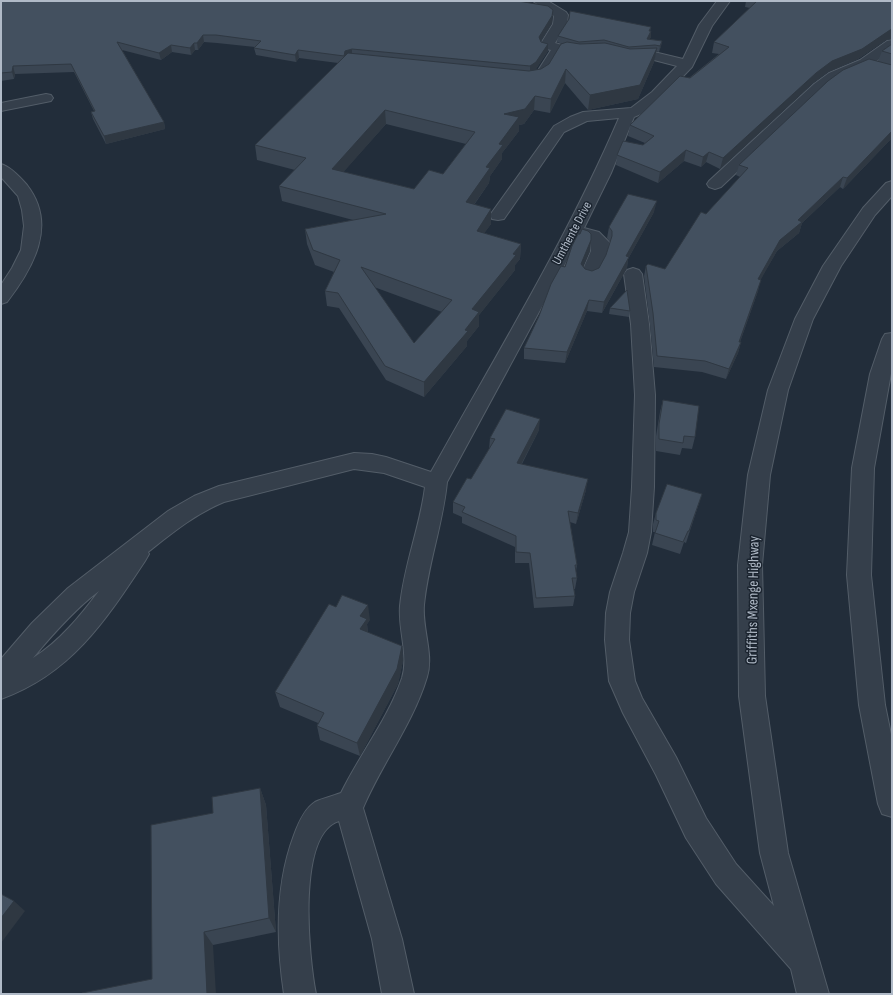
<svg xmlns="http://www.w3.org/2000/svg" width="893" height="995" viewBox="0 0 893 995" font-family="'Sofia Sans Condensed',sans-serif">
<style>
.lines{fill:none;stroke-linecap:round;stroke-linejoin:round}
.minor-casing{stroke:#535d68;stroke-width:2}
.minor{fill:#353f4b;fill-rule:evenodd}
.wall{fill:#3a4552;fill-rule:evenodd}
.shaded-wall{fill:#2f3842}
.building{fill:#43505f;stroke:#2f3842;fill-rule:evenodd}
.labels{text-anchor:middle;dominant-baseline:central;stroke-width:3;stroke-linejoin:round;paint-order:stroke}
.far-street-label{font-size:13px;fill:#b0bac7;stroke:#1b242f}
.street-label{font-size:15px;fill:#b0bac7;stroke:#1b242f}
</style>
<rect width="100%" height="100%" fill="#222d3a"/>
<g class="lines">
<!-- minor casing -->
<g class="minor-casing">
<path id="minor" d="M533 1H548L566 12 568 15 567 24 555 43 572 48 574 51 572 54 559 57C550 73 545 89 521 83L519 80 521 77 537 72 551 50 542 48 540 45 553 24 554 16Z
M717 1H730L712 26 692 67 662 98 641 114 634 117 611 173 584 228 599 232 609 242C609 254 603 268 596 278L590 280 584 278 581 274 591 251V244L587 240 579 238 447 482C443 524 428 563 424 605 422 629 434 654 427 677 413 724 382 763 363 808L402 939 414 994H382L372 939 339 821C296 834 309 959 316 994H284C276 941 275 885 294 835 298 824 304 809 315 802 323 798 333 796 341 793 360 754 388 719 402 678 409 655 398 630 400 606 404 565 420 527 425 487L384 473 354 469 224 502C195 514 172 533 148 552L149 554 145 561C106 620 71 674 1 699V659L32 623 68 588 168 511 194 496 219 486 252 478 354 453 372 454 386 457 431 472C496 355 566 241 619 118L587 121 564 132 504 219 498 220 492 219 490 215 554 126 570 117 583 112 631 108 652 92 677 66 654 60H620L618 57 620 54 654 52 683 59 699 25ZM99 591C80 616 60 641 33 658 53 634 74 610 99 591Z
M892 40V50L875 62 892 67V75L864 68 839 79 824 90 721 187 715 189 709 187 707 184 709 181 814 84 829 73 860 60 887 41Z
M46 94 51 95 53 98 51 101 1 111V103Z
M1 164C11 167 20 177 27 185 58 225 33 268 7 302L1 304V285L12 268 21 250 24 226 22 210 18 196 1 177Z
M892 181V196L875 215 841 266 813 319 788 390 770 475 762 565 765 696 788 853 829 994H797L791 969 716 884 686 838 656 775 623 713 609 681 605 640 606 613 610 592 623 553 629 532 632 487 635 395 631 324 624 274 627 270 633 268 639 270 642 274 649 324 655 395 654 487 651 532 647 553 634 592 630 613 629 640 635 681 642 698 676 757 706 818 736 864 774 906 760 853 739 696 738 565 748 475 768 390 795 319 823 266 863 208 886 183Z
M892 333V368L874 468 871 575 885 705 892 739V817L882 814 878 804 859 705 847 575 852 468 870 374 882 339 885 334Z"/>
</g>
<!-- minor -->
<use href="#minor" class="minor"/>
</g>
<!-- wall -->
<path class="wall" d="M1 1 552 23 541 41 548 51 536 69 534 70 541 69 549 64 563 44 557 42 558 36 651 27 650 31H651V37L649 39 662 41 661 46 659 52 656 51 654 62 638 99 588 110 565 83 550 113 534 110 524 124 519 125V131L502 153V159L490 176 489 183 474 205 491 224 484 233 521 244 520 259 515 265V270L479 315V326L467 341V346L424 397 386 380 339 308 327 306 325 291 334 272 315 265 307 244 305 229 353 220 282 201 279 186 295 170 257 160 255 145 338 63 299 58 296 62 256 55 254 48 255 47 217 43 204 42 198 50H195L191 55 172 52 161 60 122 50 164 122 165 129 106 144 93 119 91 112 94 111 74 72 15 74 14 79 1 81ZM386 124 466 144 443 174 414 189 343 172ZM374 287 442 312 414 343Z
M746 1H892V39L886 40 858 59 828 72 813 83 720 169 706 162 701 167 684 161 658 183 616 165 617 155 643 145 645 143 628 136 630 125 719 54 712 53 714 42 750 8 745 7Z
M892 44V139H891L843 189 840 187 802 223 799 233 777 251 760 280 758 291 740 342H741L738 353 726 379 702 372 654 367 650 324 644 276 646 266 665 269 706 214 740 177 736 175 739 165 878 61 882 51Z
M654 212 628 259 627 268 602 313 587 311 565 363 524 359V348L565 267 591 240 590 251 583 266 585 269 592 271 599 268 606 255 610 242 607 238 609 227Z
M610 308 630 311 629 317 609 314Z
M663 400 695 437 692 449 682 448 680 455 656 451V436L660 412Z
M539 430 522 464 586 490 576 524 570 522 577 565 576 571 577 578 575 589H574L575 596 573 606 534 608 529 563H515V547L462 523V517L453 513V502L471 479 489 449 490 438Z
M702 494 686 543 684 542 680 554 652 545 655 532H653V524L656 513Z
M370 620 367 624 368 633 402 646 403 661 398 684 360 756 320 740 317 726 318 723 280 707 275 692Z
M260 788 266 805 276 932 213 945 152 979 213 813Z"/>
<!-- shaded-wall -->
<path class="shaded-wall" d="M553 10 552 23 539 44V37Z
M892 29V39L886 40 858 59 828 72 813 83 720 169 723 158 816 73 832 61 890 30Z
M651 31V37L647 45V39Z
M203 35 204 42 198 50 197 43Z
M662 41 661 46 659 52 660 46Z
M194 43 195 50 191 55 190 48Z
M548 44V51L536 69 530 73V66Z
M171 45 172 52 161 60 159 53Z
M657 48 654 62 638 99 588 110 590 95Z
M352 49V57L344 64V56L345 51Z
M298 50 299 58 296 62 295 55Z
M13 66 15 74 14 79 12 72Z
M566 69 565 83 550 113 551 99Z
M535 96 534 110 524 124 519 125V131L502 153V159L490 176 489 183 465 217 466 202 499 144 504 114Z
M385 110 386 124 333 184 332 169Z
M164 122 165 129 106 144 104 136Z
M892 131V136L891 139 843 189 847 178Z
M686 150 684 161 658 183 660 172Z
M709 152 706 162 701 167 703 157Z
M843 177 840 187 802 223 799 233 777 251 755 290 758 279 780 240 798 220Z
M657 201 654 212 628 259 627 268 602 313 604 302 626 256Z
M491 209V224L476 245 477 231Z
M591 240 590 251 580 275 581 264Z
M521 244 520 259 515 265V270L479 315V326L467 341V346L424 397V382L465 330 472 309Z
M761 280 758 291 736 352 739 342Z
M589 300 587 311 565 363 567 352Z
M741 342 738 353 726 379 729 369Z
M540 419 539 430 516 474 517 463Z
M588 479 586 490 576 524 578 513Z
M368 605 370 620 367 624 368 634 360 629V616Z
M402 646 403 661 398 684 360 756 357 743Z
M260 788 266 805 276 932 269 918Z
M14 901 25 911 1 943V918Z
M204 932 213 945 216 994H207Z"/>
<!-- building -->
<path class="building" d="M1 1H518L548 6 553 10 552 16 539 37 541 42 548 44 536 62 530 66 352 49 345 51 344 56 298 50 295 55 254 48 261 41 216 35H203L197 43H194L190 48 171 45 159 53 117 42 164 122 104 136 91 112 95 111 71 64 13 66 12 72 1 73Z
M757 1H892V29L890 30 862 49 832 61 816 73 723 158 709 152 703 157 686 150 660 172 617 155 623 141 643 145 654 136 630 125 680 76 690 78 729 47 714 42Z
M570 11 651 27 649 31H651L647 39 662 41 660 46 655 45 629 47 604 40 579 42 558 36 569 19Z
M567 42 580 44 605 43 630 49 657 48 640 85 590 95 566 69 551 99 535 96 525 109 504 114 519 117 499 144 503 145 486 167 490 168 466 202 491 209 477 231 521 244 513 254 516 255 508 265 472 309 479 312 465 330 468 331 424 382 385 366 338 293 325 291 340 260 313 250 305 229 386 214 279 186 306 158 255 145 348 53 529 71 541 69 549 64 561 44ZM385 110 475 132 443 174 429 170 414 189 332 169ZM361 267 452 300 414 343Z
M892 44V54L882 51Z
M869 59 892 65V131L847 178 843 177 798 220 802 222 780 240 758 279 761 280 739 342H741L729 369 705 361 657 356 653 313 646 266 648 264 665 269 701 212 706 214 748 168 739 165 828 81 843 70Z
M628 194 657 201 626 256 629 257 604 302 589 300 567 352 524 348 539 316 551 284 561 266 565 267 572 246 578 234H580L582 229 588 231 591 234V240L581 264 585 269 592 271 599 268 606 255 612 236V231L609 227Z
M627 290 630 311 610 308Z
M663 400 699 406 695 437 684 436 683 443 659 439V424Z
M506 409 540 419 517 463 588 479 578 513 568 511 577 565H575L577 578H572L575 596 536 598 530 553 516 552V536L462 512 465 507 453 502 467 478 471 479 495 439 490 438Z
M667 484 702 494 689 531H688L683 542 655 533 659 521 656 520V513Z
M342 595 368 605 360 616 367 619 360 629 402 646 397 669 357 743 317 726 324 713 275 692 329 604 336 607Z
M260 788 269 918 204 932 207 994H82V993L152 979 151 825 213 813 212 797Z
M1 894 14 901 1 918Z"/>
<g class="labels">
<!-- far-street labels -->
<g class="far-street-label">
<text transform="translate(572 233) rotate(-62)">Umthente Drive</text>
</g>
<!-- street labels -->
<g class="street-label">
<text transform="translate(753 600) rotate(-89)">Griffiths Mxenge Highway</text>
</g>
</g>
<!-- border -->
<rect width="893" height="995" fill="none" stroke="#b0bac7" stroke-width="4"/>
</svg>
